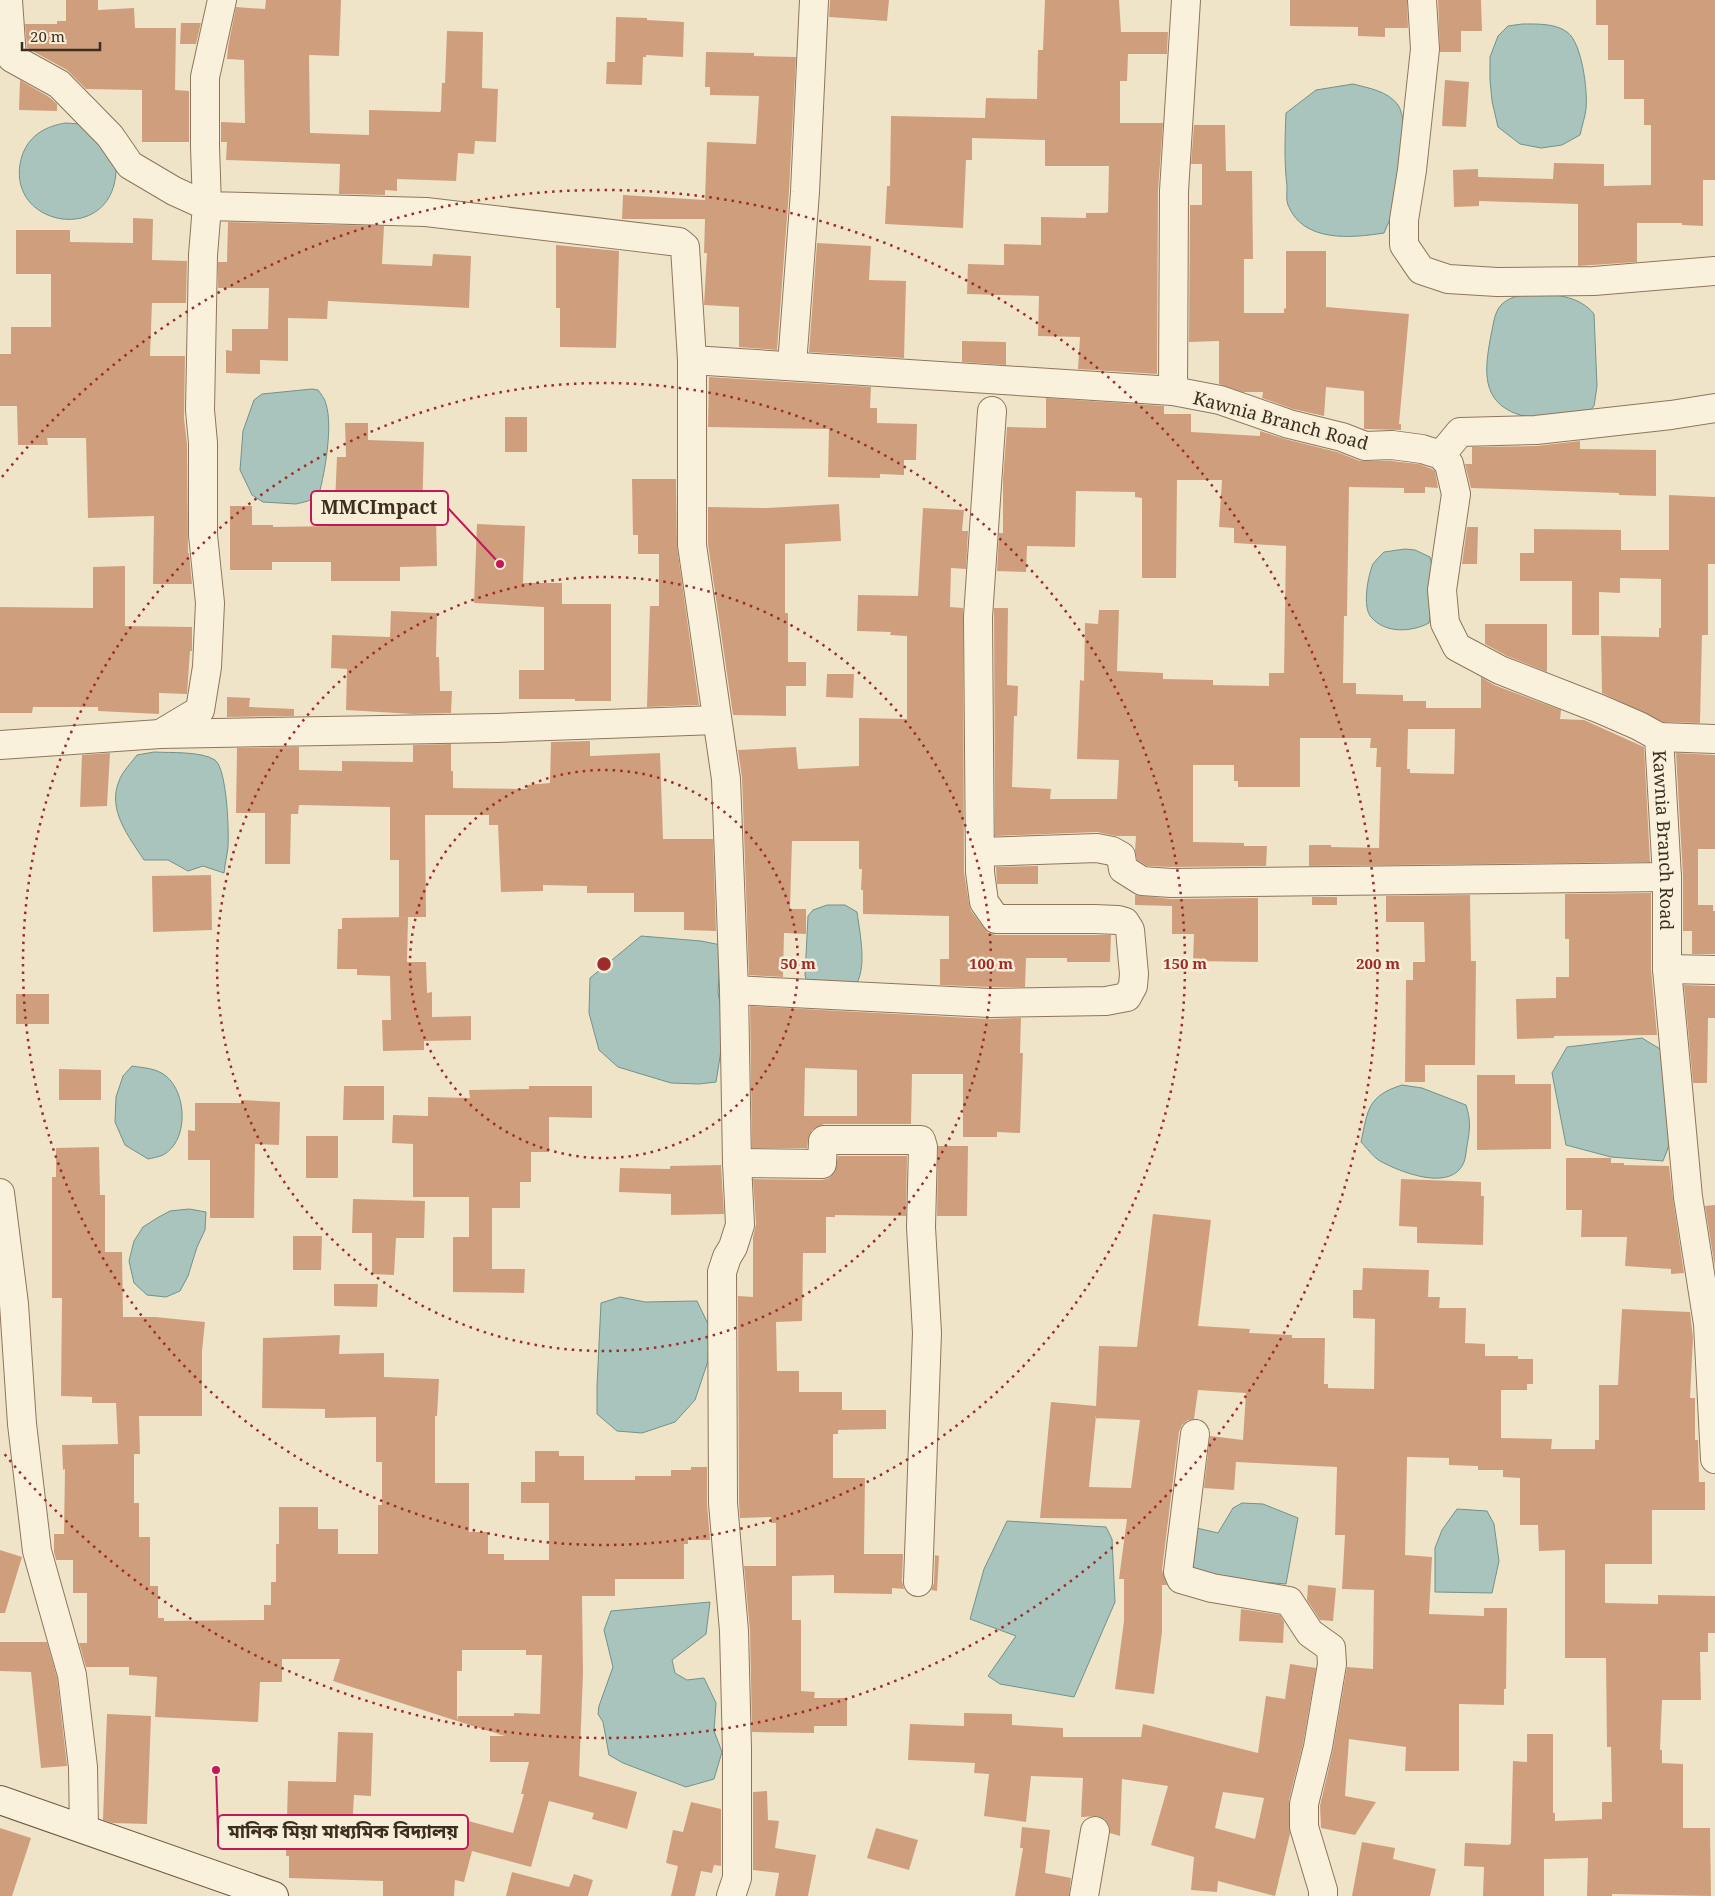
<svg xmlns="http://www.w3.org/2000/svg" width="1715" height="1896" viewBox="0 0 1715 1896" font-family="'Noto Serif','Noto Sans Bengali',serif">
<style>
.water{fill:#a9c4bc;stroke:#6f938a}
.building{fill:#cf9f7d;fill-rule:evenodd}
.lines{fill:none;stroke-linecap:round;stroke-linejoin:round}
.street-casing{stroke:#8d765c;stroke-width:30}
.secondary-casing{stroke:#6f573f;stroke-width:30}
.street{stroke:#faf1dc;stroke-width:28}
.secondary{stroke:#faf1dc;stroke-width:28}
.ring{fill:none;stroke:#9e2a2b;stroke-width:2.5;stroke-dasharray:2.5 5}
.labels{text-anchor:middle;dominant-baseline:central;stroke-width:5;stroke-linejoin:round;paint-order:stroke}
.street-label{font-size:18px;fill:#3d2e20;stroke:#f7eed8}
.centre{fill:#9e2a2b;stroke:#f7eed8;stroke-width:2.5}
.ring-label{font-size:15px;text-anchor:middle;font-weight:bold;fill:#9e2a2b;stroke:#f7eed8;stroke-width:5;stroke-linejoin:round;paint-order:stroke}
.leader{fill:none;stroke:#c2185b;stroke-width:2}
.callout-dot{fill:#c2185b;stroke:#f7eed8;stroke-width:2}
.callout{fill:#f7eed8;stroke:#c2185b;stroke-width:2}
.callout-label{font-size:19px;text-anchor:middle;font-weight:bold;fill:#3d2e20}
</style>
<rect width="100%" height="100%" fill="#f0e4c8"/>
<!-- water -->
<path class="water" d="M1522 24C1536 24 1555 23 1567 32 1582 42 1588 92 1586 109 1585 117 1582 126 1580 135L1562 145 1541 148 1520 144 1498 127 1492 101 1490 80V57L1498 36 1508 26Z
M1353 84C1368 88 1388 91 1398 105 1410 122 1402 187 1395 208 1392 216 1387 225 1384 233 1352 238 1303 243 1288 205 1286 200 1287 192 1287 186 1284 161 1285 138 1286 113L1316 90Z
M66 123 80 124 116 162C121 249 0 229 22 156 29 135 46 126 66 123Z
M1539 293C1558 295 1581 297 1594 314L1597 386 1594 406 1588 413C1563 416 1536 423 1512 412 1479 397 1486 363 1491 335 1494 323 1494 308 1506 301 1515 295 1528 294 1539 293Z
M312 389 318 390C321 394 325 399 326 404 333 426 325 472 319 494L308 501 296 504 263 502 252 495 240 470 243 431 254 400 262 394Z
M1405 549 1415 550 1430 557C1437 579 1433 600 1429 623 1412 632 1385 634 1371 617 1362 607 1368 575 1373 564 1376 560 1380 556 1384 552Z
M154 752C170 753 201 751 215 760 227 769 229 831 228 847 227 855 225 864 224 873L203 866 188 871 168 860H144C129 837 107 810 119 781 122 772 131 763 137 755Z
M827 905H845L857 912C860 935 868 969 854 988L808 986 805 975 808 916 813 910Z
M641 936 701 941 721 945 718 992 722 1014 723 1038 716 1082 699 1084 671 1083 618 1067 599 1050 589 1013 590 978Z
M1642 1038 1670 1055 1680 1117 1663 1161 1611 1157 1566 1145 1552 1073 1567 1047Z
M132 1066C144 1068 156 1068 166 1076 187 1093 189 1141 163 1155 159 1157 152 1158 148 1159L125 1145 115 1122 116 1097 123 1076Z
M1402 1085 1422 1088 1466 1105C1471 1121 1470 1129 1467 1146 1466 1151 1466 1157 1464 1162 1452 1193 1400 1172 1380 1161 1373 1157 1367 1148 1361 1142 1368 1110 1367 1096 1402 1085Z
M189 1209 206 1212 205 1230 197 1247 188 1276 180 1291 166 1297 147 1295 134 1283 129 1261 134 1241 143 1227 157 1218 170 1211Z
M620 1297 645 1302 697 1301 709 1326 708 1361 695 1400 675 1422 642 1433 617 1431 597 1414V1386L601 1303Z
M1242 1503 1263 1504 1298 1518 1286 1584 1248 1581 1180 1570 1188 1526 1218 1533 1233 1508Z
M1457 1509 1487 1511 1494 1524 1499 1561 1492 1593 1435 1592V1548L1442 1530Z
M1007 1521 1106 1527 1112 1539 1115 1602 1074 1697 1000 1684 988 1676 1016 1636 970 1619 984 1569Z
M710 1602 706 1634 672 1660 675 1673 687 1680 704 1678 716 1703 714 1731 722 1752 714 1779 686 1787 623 1763 609 1755 603 1722 598 1714 599 1706 613 1667 604 1630 611 1611Z"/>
<!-- building -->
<path class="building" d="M66 0H98V10L134 8 135 28H176L175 90 189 91V142H142V90L86 89 67 70 27 48 25 24H57V21H66Z
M266 0H341L339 56 309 55 310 133 369 135V110L440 112 441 110 442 83H445L447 31 483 32 482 88 498 89 496 142 475 141 474 154 458 153 456 181 397 179V191L385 190V195L339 194 340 164 226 160 227 142H221V122L245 123 244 60 227 59 228 47 236 7 265 9Z
M830 0H889L887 21 829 17Z
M1045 0H1119L1121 32H1168L1167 54H1128L1127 81H1120V123H1163L1158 191 1157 374 1078 369 1080 337 1038 336 1039 296 967 294 968 264 1004 265V244L1041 245V217L1086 218V213H1106L1108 212 1109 166H1045V140L972 138V160H966L963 228 885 224 887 186H890L891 116 985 118 986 98 1037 99 1038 50H1043Z
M1290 0H1407L1408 28H1385V37L1358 36V27L1290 26Z
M1438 0H1481L1482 31H1461V52H1440Z
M1596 0H1715V180H1703V226L1682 225V223H1637V262L1578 266V204L1479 201V206L1454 207 1453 170 1478 169V177L1553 179 1554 163 1604 164V186L1651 185V125H1644V99H1624V60H1608V25H1596Z
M616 17 647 18V20L684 22 683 57 646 55V57H643L642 85 606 84 607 62H615Z
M181 23H201L196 44H180Z
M706 52 754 53V56L796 57 789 191 777 350 739 347V307L704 305 707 253H704L705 219H622L623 195 705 200 707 142 756 144 759 96 710 95V87H705Z
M20 80 49 97 57 104V111L19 110Z
M1445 80 1469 82 1466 127 1442 126Z
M1194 125H1225L1226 171H1252L1253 259H1244V313H1284V308L1286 309V251H1326V307L1409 314 1399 424H1401V430L1364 429V391L1326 387 1324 416 1293 409 1262 398 1263 392H1243L1219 384V341L1189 342 1190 205H1202V164H1191Z
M133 218 153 219 152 260 187 261 186 303H152L150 356H185L184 418 187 444 188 553H189L192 584H153L154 516 88 518 86 438H47L48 445H18L17 406H0V354H11V327H51V274H16V230H70V242L133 243Z
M228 222 384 226 382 264 432 266 433 254 471 256 469 308 328 301 327 319 288 318V361L260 360V374L226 373V350L232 351V329H268L269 288H218V262H227Z
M817 243 871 246 869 280 906 281 904 358 809 352Z
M556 245 619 251 616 348 560 347V308H556Z
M962 341 1006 342V365L962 362Z
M709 377 871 387 870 408H877V423L917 424 916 460H904V475L880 474V478L828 477 829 429 708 427Z
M1046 398 1164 406V414H1191V432L1260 436V431L1285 439 1337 452 1360 461H1391L1419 464 1432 469 1435 471 1438 488 1425 487V493H1404V488L1349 487 1347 616H1344L1343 683H1356V694L1403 695V701H1426V708H1481V677L1494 685 1561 710 1560 719 1584 720 1644 747 1650 862 1309 866V845H1331V847L1379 848 1381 767H1376L1377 748H1370L1371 738H1300V787H1238V781H1234V765H1193V842L1244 843V846H1267L1266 866 1171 867 1147 866 1137 860 1135 851 1136 836H1116L1097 832 995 836 994 608H1008L1007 685 1018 686 1017 716H1014L1012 787 1051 789 1050 799H1117L1119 760 1077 759 1080 680 1084 681 1085 623 1098 624 1099 610H1119L1117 671 1163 673V679L1213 680V685L1269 686V673H1284L1286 546 1234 543V528L1219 527 1222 480H1177L1176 578H1142V498L1135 497V492L1076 491 1075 547 1027 546 1026 572 997 571 999 533H1003V479L1007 427 1046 428ZM1408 729H1455L1454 774 1410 773V769H1407Z
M505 417H527V452H505Z
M345 423H368V440L424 442 422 517H436L437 566 400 567V581H331V562H272V570H230V506H252V525H273V527L334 526 337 457H346Z
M1580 441V449L1656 450V496L1619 495V493L1471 488 1465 464H1472V447L1536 446Z
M632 479H676L677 547 699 705 647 707 650 606H659V554H638V535H633Z
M1669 495 1715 497V564H1708V635H1702L1700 723 1663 722 1602 693 1601 636 1659 637V628H1661V579L1620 578V593L1599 592V635H1572V581H1520V553H1534V529L1621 530V550H1669Z
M839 504 841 541 785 544V613H788V662H806V686H786V716L733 715 708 544V507L767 508Z
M923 508 964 510 962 531H968L966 569 951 568 950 607 963 608 964 872 969 904 971 911 984 928 988 933 996 935H1111L1110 962H1067V958H1026L1025 987H990L940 985V959H949V916L863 914V890H861L862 869H859V841H792L790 909H806V934L784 933 783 977 749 975 742 778 738 750 796 747 798 769 859 766V718L907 719V636L890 635 891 632 857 631 858 595 918 596Z
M477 524 525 526 523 583H562V604H611V701H575V699H519V670H544V607L474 603Z
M1467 527H1478L1477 564H1462Z
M125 566V626L192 627V651H190L187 694 159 693V714L98 711V707H33L32 713H0V607L93 608V567Z
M391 611 437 613 436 657H439L440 691H452L451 713 413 714 346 710 347 669 331 668 332 635 390 637Z
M1485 624H1547V672L1507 656 1485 644Z
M827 674H854L853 698 826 697Z
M227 697 250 698 249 707 294 709V716L227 717Z
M590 741V756L660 753 663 839H713L716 931 684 930V912H634V893H587V886L543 885V891L501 892 498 825H489V815H425L426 917H399V860H390V807L299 805 298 814H291L290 864H265V813H236L237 748 299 747V770L342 771V761L413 762V745L451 744V771H453V788L527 789V785L550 783 551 742Z
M110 753 107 806 80 807 82 755Z
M1676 753 1715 755V849H1698V905H1713V911H1715V954H1692V931H1683V876Z
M1038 866V884H997L996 867Z
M211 875 212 930 153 932 152 876Z
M1651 893V969L1657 1035 1554 1036V1038L1517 1039 1516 999 1556 998V977H1569V939H1565V894Z
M1135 895 1171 899 1258 898V962L1193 961 1194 934H1172V906L1135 905Z
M1470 895 1471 961H1476L1475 1065H1425V1082H1405L1406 980H1413V962H1425L1424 922H1386V896Z
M1312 897H1337V905H1312Z
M408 917 407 962H426L427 993 432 992V1017L471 1016V1040L424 1041V1050L383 1051 382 1020H391L390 976 357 975V969H337L338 929H342V918Z
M1684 985 1715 986V1018H1708L1707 1083H1693Z
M16 994H49V1024H16Z
M750 1006 989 1019 1021 1018 1020 1053H1023L1020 1133 997 1132V1137H963V1074H912L911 1124H824L812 1130 808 1140 807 1148H752ZM805 1068 857 1070V1116H804Z
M59 1069 101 1070V1100H59Z
M1477 1075H1515V1084H1551V1149L1477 1150Z
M344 1086H384V1120H343Z
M529 1086H592V1118L549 1117V1152H531V1182H520V1208H492V1269H525L524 1293 453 1292V1237H469V1197H413V1144L392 1143 393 1115 428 1116V1097L470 1098 469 1090 529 1089Z
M241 1100 280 1102 279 1145 255 1144 254 1218H210V1160H188V1130L195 1131V1103H241Z
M306 1136H338V1178H306Z
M938 1146H968L967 1216H937Z
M99 1147 100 1195H105V1252H122L123 1317H155L205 1322 202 1351V1416H139L140 1454H134V1503H139V1537H150V1586H158V1618H164V1621L264 1620V1605H271V1582H276V1544H279V1507H318V1529H338V1554H378V1505H382V1462H376V1417L325 1418V1409L262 1408 263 1338 340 1335 339 1354 384 1353V1377L439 1379 437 1416H435V1483H469V1532H488V1554H504V1560H549V1503H521V1482H535V1451H559V1456H584V1480H635V1476H671V1470H691V1467H707V1503L710 1540H688V1544H684V1579H615V1596H582L583 1673 579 1776 637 1792 627 1829 592 1819 594 1813 549 1801 531 1867 472 1851 464 1882 455 1880 454 1896H383V1881L289 1878V1856H286L288 1781 336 1782 338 1732 373 1733 371 1796 354 1795 351 1848 393 1850 394 1831 441 1833 446 1815 513 1833 524 1794H521L529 1762H490V1736H505L457 1721 458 1716H514V1713L540 1714 542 1655H526V1650H462V1671H457V1721L333 1681 340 1659H282V1682H260L258 1722 155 1717 157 1677 129 1675V1667H86L79 1643H87V1593H73V1560H56L54 1552V1534H64L65 1469 63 1470 62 1445 118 1444 116 1403H92V1397L61 1396 62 1298H52V1177H56V1148Z
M838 1156H907L906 1216 835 1215V1217H826V1253H803L802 1321 776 1322 777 1371H799V1392H842V1410H886V1429L838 1430V1434H833V1478H865L864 1554H903L902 1581 904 1589 892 1588V1594L834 1593V1575L792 1576V1620H801V1691L815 1692 814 1698H847V1726H814V1733L752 1732 750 1631 744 1566H776V1523H771V1517L740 1518 739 1502 738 1296 753 1297V1237L756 1224 753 1179 822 1180 829 1178 835 1172Z
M1566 1158H1611V1163H1624V1165L1669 1166 1673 1199 1684 1273 1671 1274V1269L1625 1266 1627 1237H1581L1582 1210H1566Z
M721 1165 724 1214 671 1215V1194L619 1192 620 1168 670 1169V1166Z
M1401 1179 1481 1182V1196H1484L1483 1245 1417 1243V1227L1399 1226Z
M353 1199 425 1201 424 1238H396L394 1275 372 1274V1233H352Z
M1715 1205V1268L1705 1206Z
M1153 1214 1211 1220 1198 1326 1250 1329 1249 1333 1292 1335V1338H1325L1324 1384H1328V1388L1374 1389 1375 1319 1353 1318V1290H1362L1363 1268 1429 1270 1428 1297H1440L1439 1308H1466L1465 1343 1485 1344V1356H1518V1359H1533V1384H1527V1390H1501V1438L1552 1439 1551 1449H1595V1440H1599V1385H1618L1622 1309 1690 1312 1693 1338 1690 1398H1695V1440H1698L1699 1482H1705V1510H1652V1564H1605V1603L1658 1604V1595L1715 1596V1633H1708V1652H1700L1701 1700H1662L1660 1750H1662V1763L1683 1764V1828H1710L1711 1896 1612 1894V1896H1587L1588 1858 1544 1859V1896H1483L1484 1867 1464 1866 1465 1843 1509 1845 1511 1843 1513 1761 1527 1762V1734H1553V1813H1555V1821L1602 1819V1802H1612L1611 1747H1607L1606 1658H1565V1550L1539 1551 1538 1525H1520V1478L1503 1477V1470H1478V1466L1449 1465V1458L1407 1457 1405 1555 1432 1557 1429 1614 1484 1616V1608H1507L1506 1689H1504V1705L1459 1704V1771H1405L1406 1747 1349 1739 1345 1796 1376 1802 1355 1835 1321 1828 1320 1806 1333 1750 1347 1667 1373 1669 1374 1590 1342 1589 1345 1535H1335L1337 1467 1236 1462 1234 1490 1204 1488 1210 1436 1243 1440 1246 1393 1198 1390 1194 1419 1188 1420 1182 1425 1179 1432 1162 1570 1167 1585H1162V1632L1154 1694 1115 1689 1124 1621V1579H1119L1127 1519 1040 1518 1051 1402 1096 1406 1099 1346 1137 1347ZM1096 1416 1095 1418 1140 1420 1131 1488 1089 1487Z
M293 1236H322L321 1270H293Z
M334 1284H378L377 1307 334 1306Z
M0 1550 22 1557 5 1613H0Z
M935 1555 939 1556 937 1591 931 1590 934 1583Z
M1308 1585 1336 1588 1333 1621 1320 1620 1307 1600Z
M1241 1609 1280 1615 1284 1622 1283 1643 1239 1641Z
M0 1642H47L57 1678 67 1766 41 1768 31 1672 0 1671Z
M1290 1664 1316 1668 1303 1744 1289 1800 1290 1834 1275 1896 1218 1881 1217 1892 1191 1890 1194 1857 1151 1845 1168 1786 1122 1779 1120 1836 1110 1833 1109 1825 1105 1819 1097 1816 1081 1817 1083 1778 1031 1776 1026 1822 984 1816 989 1774 974 1773 975 1763 908 1760 910 1724 964 1726V1713L1012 1714V1725L1063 1728V1737H1141L1143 1724 1258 1753 1266 1696 1285 1699ZM1223 1792 1264 1798 1255 1839 1215 1828Z
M107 1714 151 1716 147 1824 112 1823 103 1820Z
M767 1791 768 1820 779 1821 775 1848 816 1855 808 1896H775L779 1873 753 1870V1792Z
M691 1802 721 1809V1866L714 1865 712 1873 701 1871 695 1896H671L678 1866 666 1863 673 1830 683 1832Z
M1022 1827 1050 1830 1045 1873 1071 1878 1069 1896H1015L1023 1848H1020Z
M0 1828 31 1838 12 1896H0Z
M876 1828 918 1840 909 1870 867 1858Z
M1362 1842 1395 1848 1393 1859 1436 1869 1430 1896H1352Z
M512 1872 569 1887 574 1874 593 1880 588 1896H506Z"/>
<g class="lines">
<!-- street casing -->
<g class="street-casing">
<g id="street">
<path d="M8 0 12 58 59 84 110 136 130 165 174 191 207 206 203 255 200 410 203 443V535L210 603 207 667 200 710 160 734"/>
<path d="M222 0 205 77V146L207 206 426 212 679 242 685 247 692 360V545L726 779 734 990 737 1163 740 1225 733 1247 727 1257 722 1272 723 1503 734 1631 737 1749V1878L731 1896"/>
<path d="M1422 0 1425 49 1412 170 1404 220V245L1421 270 1448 279 1497 282 1594 281 1715 271"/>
<path id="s1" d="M692 360 1173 391 1220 400 1289 424 1342 437 1365 446 1392 445 1422 449 1441 455 1449 464 1456 494 1442 590 1445 623 1457 647 1500 670 1600 709 1639 726 1659 737 1667 877V969L1688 1197 1708 1324 1715 1459"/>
<path d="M792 365 805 192 814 0"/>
<path d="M1173 391 1174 191 1186 0"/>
<path d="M1441 455 1460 432 1536 430 1671 415 1715 408"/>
<path d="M1659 737 1715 739"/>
<path d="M0 745 160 734 497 728 717 720"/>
<path d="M980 852 1097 848 1112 851 1121 856 1123 869 1142 881 1171 883 1667 877"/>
<path d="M1667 969 1715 970"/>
<path d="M734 990 990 1003 1106 1001 1127 997 1133 986 1134 974 1130 930 1125 922 1118 920 1094 919H996L984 902 980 872 978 617 992 411"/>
<path d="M737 1163 822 1164 823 1141 824 1140H921L923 1147 921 1227 927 1333 918 1582"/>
<path d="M0 1193 14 1304 22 1424 37 1551 72 1675 83 1767 84 1829"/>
<path d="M1195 1434 1178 1572 1181 1579 1212 1588 1289 1601 1310 1633 1331 1648 1332 1664 1318 1747 1304 1804V1827L1323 1890V1896"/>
<path d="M1084 1896 1095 1831"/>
</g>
</g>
<!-- secondary casing -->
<g class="secondary-casing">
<path id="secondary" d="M0 1800 274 1896"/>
</g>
<!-- street -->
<use href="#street" class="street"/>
<!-- secondary -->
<use href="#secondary" class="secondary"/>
</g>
<!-- distance rings -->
<g class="ring">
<circle cx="604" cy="964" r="194"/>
<circle cx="604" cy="964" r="387"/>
<circle cx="604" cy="964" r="581"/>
<path d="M2 477A774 774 0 1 1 2 1451"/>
</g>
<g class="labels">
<!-- street labels -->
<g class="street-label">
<text transform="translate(1281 420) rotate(15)">Kawnia Branch Road</text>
<text stroke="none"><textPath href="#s1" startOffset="1284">Kawnia Branch Road</textPath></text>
</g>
</g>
<circle cx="604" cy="964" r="8" class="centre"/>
<g class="ring-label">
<text x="798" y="969">50 m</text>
<text x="991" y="969">100 m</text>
<text x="1185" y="969">150 m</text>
<text x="1378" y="969">200 m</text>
</g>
<!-- callouts -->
<path class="leader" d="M500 564L448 508M216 1770L218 1832"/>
<g class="callout-dot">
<circle cx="500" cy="564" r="5"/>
<circle cx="216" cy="1770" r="5"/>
</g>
<g class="callout">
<rect x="311" y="491" width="137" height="34" rx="5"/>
<rect x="218" y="1815" width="250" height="34" rx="5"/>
</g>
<g class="callout-label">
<text x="379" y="514">MMCImpact</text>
<text x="343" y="1838">মানিক মিয়া মাধ্যমিক বিদ্যালয়</text>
</g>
<!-- scale -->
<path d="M22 42v8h78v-8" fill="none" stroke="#3d2e20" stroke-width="2.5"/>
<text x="30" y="42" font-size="15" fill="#3d2e20" stroke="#f7eed8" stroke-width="4" paint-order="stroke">20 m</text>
</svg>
